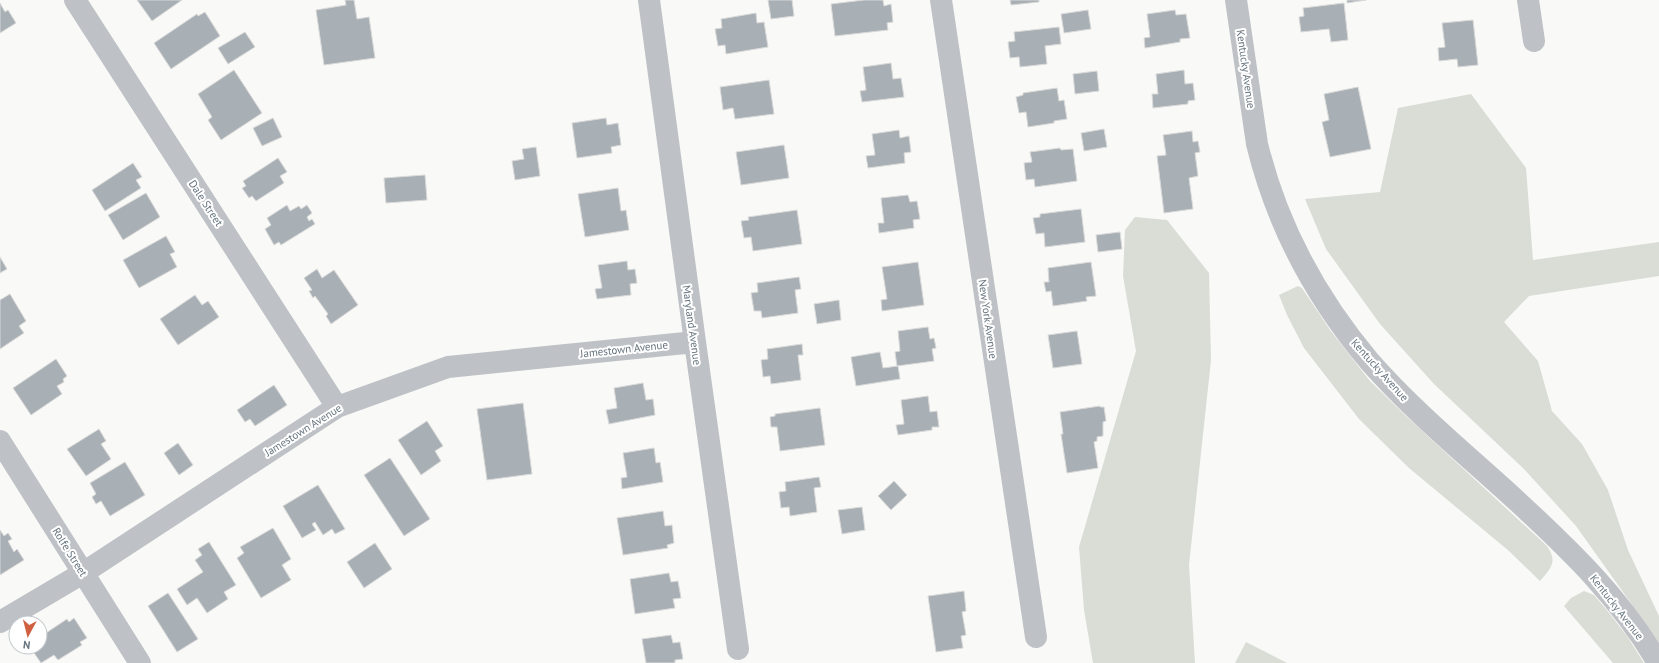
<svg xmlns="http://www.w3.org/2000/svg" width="1659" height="663" viewBox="0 0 1659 663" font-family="'PT Sans',sans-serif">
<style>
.green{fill:#d9ddd6}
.building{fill:#a8afb5;stroke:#dadad9}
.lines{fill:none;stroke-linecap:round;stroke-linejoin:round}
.street{stroke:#bec2c6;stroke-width:22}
.labels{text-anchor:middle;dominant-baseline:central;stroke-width:4;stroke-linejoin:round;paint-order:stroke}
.street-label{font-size:11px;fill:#66747e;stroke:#fff}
</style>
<rect width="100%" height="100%" fill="#f9f9f7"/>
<!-- green -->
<path class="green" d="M1471 94 1526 168 1533 260 1659 242V276L1529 296 1504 322 1538 361 1552 411 1582 444 1608 490 1628 550 1659 616V646L1638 613 1576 526 1524 469 1434 384 1380 324 1326 249 1305 199 1380 192 1398 108Z
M1135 217 1167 220 1209 273 1211 360 1189 565 1195 663H1093L1084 610 1079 547 1136 351 1123 276 1125 230Z
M1298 286 1302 288 1330 330 1370 381 1406 416 1547 546C1558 562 1551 568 1540 581L1509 551 1409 468 1359 419 1304 348 1287 315 1279 295Z
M1584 591 1594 595 1606 609 1627 636 1644 663H1613L1564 606 1571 598Z
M1246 642 1287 663H1235Z"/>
<!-- building -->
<path class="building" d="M137 0H182L152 21Z
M345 0H354L357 19 369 17 375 58 324 65 316 10 346 5Z
M768 0H792L794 16 771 19Z
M864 0H883L884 6 891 4 893 22 887 23 888 30 835 36 831 4Z
M1010 0H1039V2L1011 5Z
M1347 0H1366L1347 3Z
M0 3 5 12 8 10 16 23 0 33Z
M1344 3 1348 40 1331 42 1329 29 1301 32 1299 17 1304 16 1303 8Z
M1088 10 1091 29 1064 33 1061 14Z
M1175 10 1176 15 1186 14 1190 38 1180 39V42L1145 48 1144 38 1150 37 1147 14Z
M205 12 220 36 171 69 154 43 197 14 198 16Z
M756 13 757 23 764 22 768 47 726 54 725 45 718 46 715 29 722 28 721 19Z
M1473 20 1478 65 1458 67 1457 59 1439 61 1438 48 1445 47 1442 23Z
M1059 27 1061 44 1045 46 1047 64 1020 67 1019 57 1010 58 1008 42 1015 41 1014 32Z
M245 32 255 47 228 64 218 48Z
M891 63 893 79 901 78 904 97 862 102 860 91 866 90 863 67Z
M234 70 262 113 221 140 208 120 212 117 198 94Z
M1184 70 1185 84 1193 83 1195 100 1188 101V104L1153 108 1152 94H1158L1156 74Z
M1097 71 1099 91 1075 94 1073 74Z
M769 80 774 114 735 119 733 108 723 110 720 87Z
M1358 87 1371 149 1330 157 1322 122 1329 120 1324 94Z
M1057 88 1059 101 1064 100 1067 119 1054 121V123L1028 127 1026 112 1019 113 1016 97 1023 95V93Z
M273 118 282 137 262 146 253 128Z
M606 118 607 125 618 123 621 145 611 147 612 153 577 158 572 123Z
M1104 129 1107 147 1084 151 1081 133Z
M899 130 900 138 909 136 911 152 904 153 905 163 868 168 866 156 875 155 872 134Z
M1192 131 1193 142 1198 141 1200 152 1195 153 1198 176 1189 178 1193 209 1164 213 1157 156 1166 155 1163 135Z
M784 145 789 178 741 185 736 152Z
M536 147 540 176 515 180 512 161 524 159 522 149Z
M1060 148 1061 150 1073 149 1077 181 1035 187 1034 179 1026 180 1024 163 1032 162 1030 152Z
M278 158 287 172 280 176 284 183 256 201 252 196 249 198 242 188 246 186 243 181Z
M133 163 142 177 136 180 141 188 105 211 92 190Z
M425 175 427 200 386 203 384 178Z
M618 188 621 211 626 210 629 230 585 237 578 194Z
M146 193 160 217 123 240 108 215Z
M908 195 910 202 917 201 920 219 913 220 914 228 879 233 878 223H884L881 198Z
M287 205 290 211 299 206 301 209 307 205 312 213 307 217 309 221 312 219 315 224 281 245 279 242 274 245 265 229 271 225 267 218Z
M1081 209 1085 242 1045 247 1044 233 1036 234 1033 218 1040 217V214Z
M797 210 802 244 753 251 751 237 744 238 741 221 749 220 748 217Z
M1120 232 1122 249 1098 252 1096 235Z
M166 236 175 252 170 254 177 267 139 288 123 260Z
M0 257 7 269 0 273Z
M627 261 628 270 635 269 637 283 630 284 631 295 597 299 595 289 602 288 598 265Z
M918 262 924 305 882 311 881 300 887 299 882 267Z
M1091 262 1096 296 1086 297 1087 301 1053 306 1051 291 1046 292 1044 282H1049L1048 268Z
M317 269 322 278 334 270 358 305 331 324 326 316 328 314 315 296 313 298 309 291 312 290 304 278Z
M799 277 801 289 795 290 798 313 762 318 761 311H754L751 293 758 292 757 283Z
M10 294 26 321 19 326 24 333 0 349V300Z
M195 295 202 305 208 301 219 317 178 345 160 319Z
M839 300 841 320 817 324 814 304Z
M928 327 930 339 934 338 936 348 932 349 934 361 897 366 895 352 900 351 898 331Z
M1077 331 1082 364 1053 368 1048 335Z
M802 344 803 355H798L801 380 771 384 770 376 763 377 761 360 768 359 767 349Z
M880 352 883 368 898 366 900 379 856 386 851 357Z
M56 359 67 376 63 379 64 382 57 386 62 394 31 415 13 388Z
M643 383 646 400 653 399 655 415 609 424 606 410 617 408 614 388Z
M274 385 287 405 255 426 250 419 245 422 237 410Z
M928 396 930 412 937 411 939 427H932V430L898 435 896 425 904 424 901 400Z
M523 403 532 474 487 480 477 409Z
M1100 406V407H1104L1106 421 1103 422V436L1097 437V441L1094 442 1098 468 1067 473 1061 434H1063L1060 412Z
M820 408 825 445 780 451 777 427H771L770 417 775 416V414Z
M427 421 443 446 435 451 441 461 421 475 398 440Z
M99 429 106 441 101 444 111 459 86 476 67 449Z
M178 443 193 465 179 475 164 453Z
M654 448 656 463 660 462 663 482 622 489 621 478 627 477 623 453Z
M390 458 430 519 404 536 364 475Z
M125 462 145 495 110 516 101 501 96 504 92 497 96 494 90 483Z
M819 477 821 487 814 488 817 512 790 516 789 507 781 508 779 492 786 491 785 482Z
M894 481 907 495 891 510 878 496Z
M318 485 345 529 335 534 332 529 323 535 315 522 312 524 316 530 302 538 283 506Z
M862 507 865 530 842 534 838 510Z
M663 511 665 526 672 525 674 543 667 545 668 548 623 555 617 518Z
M273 528 291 559 282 565 291 580 261 598 237 558 244 553 240 547Z
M0 530 4 536 8 533 12 539 8 541 14 552 17 549 24 560 0 575Z
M209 542 236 585 224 592 228 599 207 613 197 598 187 605 177 589 203 572 195 560 202 555 198 549Z
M375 543 392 569 364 588 347 562Z
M669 573 671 582 678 581 681 598 673 599 675 608 635 614 630 579Z
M964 591 966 611 962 612 966 635 961 636 963 648 936 652 928 596Z
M168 593 198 639 177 652 148 606Z
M74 618 87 638 80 642 82 645 58 660 54 655 41 663 30 647H40V637L67 619 69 622Z
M671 635 673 643 680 642 683 659 675 660V663H646L642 639Z"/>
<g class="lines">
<!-- street -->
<path class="street" d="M75 0 337 407
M649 0 695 342 738 649
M941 0 1036 637
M1236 0 1257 144C1277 226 1316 298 1370 362 1415 413 1468 456 1518 502 1571 551 1622 600 1658 663
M1528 0 1534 41
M0 441 140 663
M0 622 83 573 337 407 448 367 695 342"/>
</g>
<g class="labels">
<!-- street labels -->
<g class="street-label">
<text transform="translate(1246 69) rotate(82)">Kentucky Avenue</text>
<text transform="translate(206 203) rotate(57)">Dale Street</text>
<text transform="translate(988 319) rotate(82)">New York Avenue</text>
<text transform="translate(692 325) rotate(82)">Maryland Avenue</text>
<text transform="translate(624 349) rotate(-6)">Jamestown Avenue</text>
<text transform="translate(1380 370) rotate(48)">Kentucky Avenue</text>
<text transform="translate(303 430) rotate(-32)">Jamestown Avenue</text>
<text transform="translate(70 552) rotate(58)">Rolfe Street</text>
<text transform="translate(1617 607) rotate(52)">Kentucky Avenue</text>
</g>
</g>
<!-- north arrow -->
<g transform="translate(28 635) rotate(187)"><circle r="19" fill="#ffffff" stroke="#c2c7cb"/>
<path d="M0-3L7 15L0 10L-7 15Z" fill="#cf6140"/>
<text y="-6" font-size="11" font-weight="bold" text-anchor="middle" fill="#66747e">N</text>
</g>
</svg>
